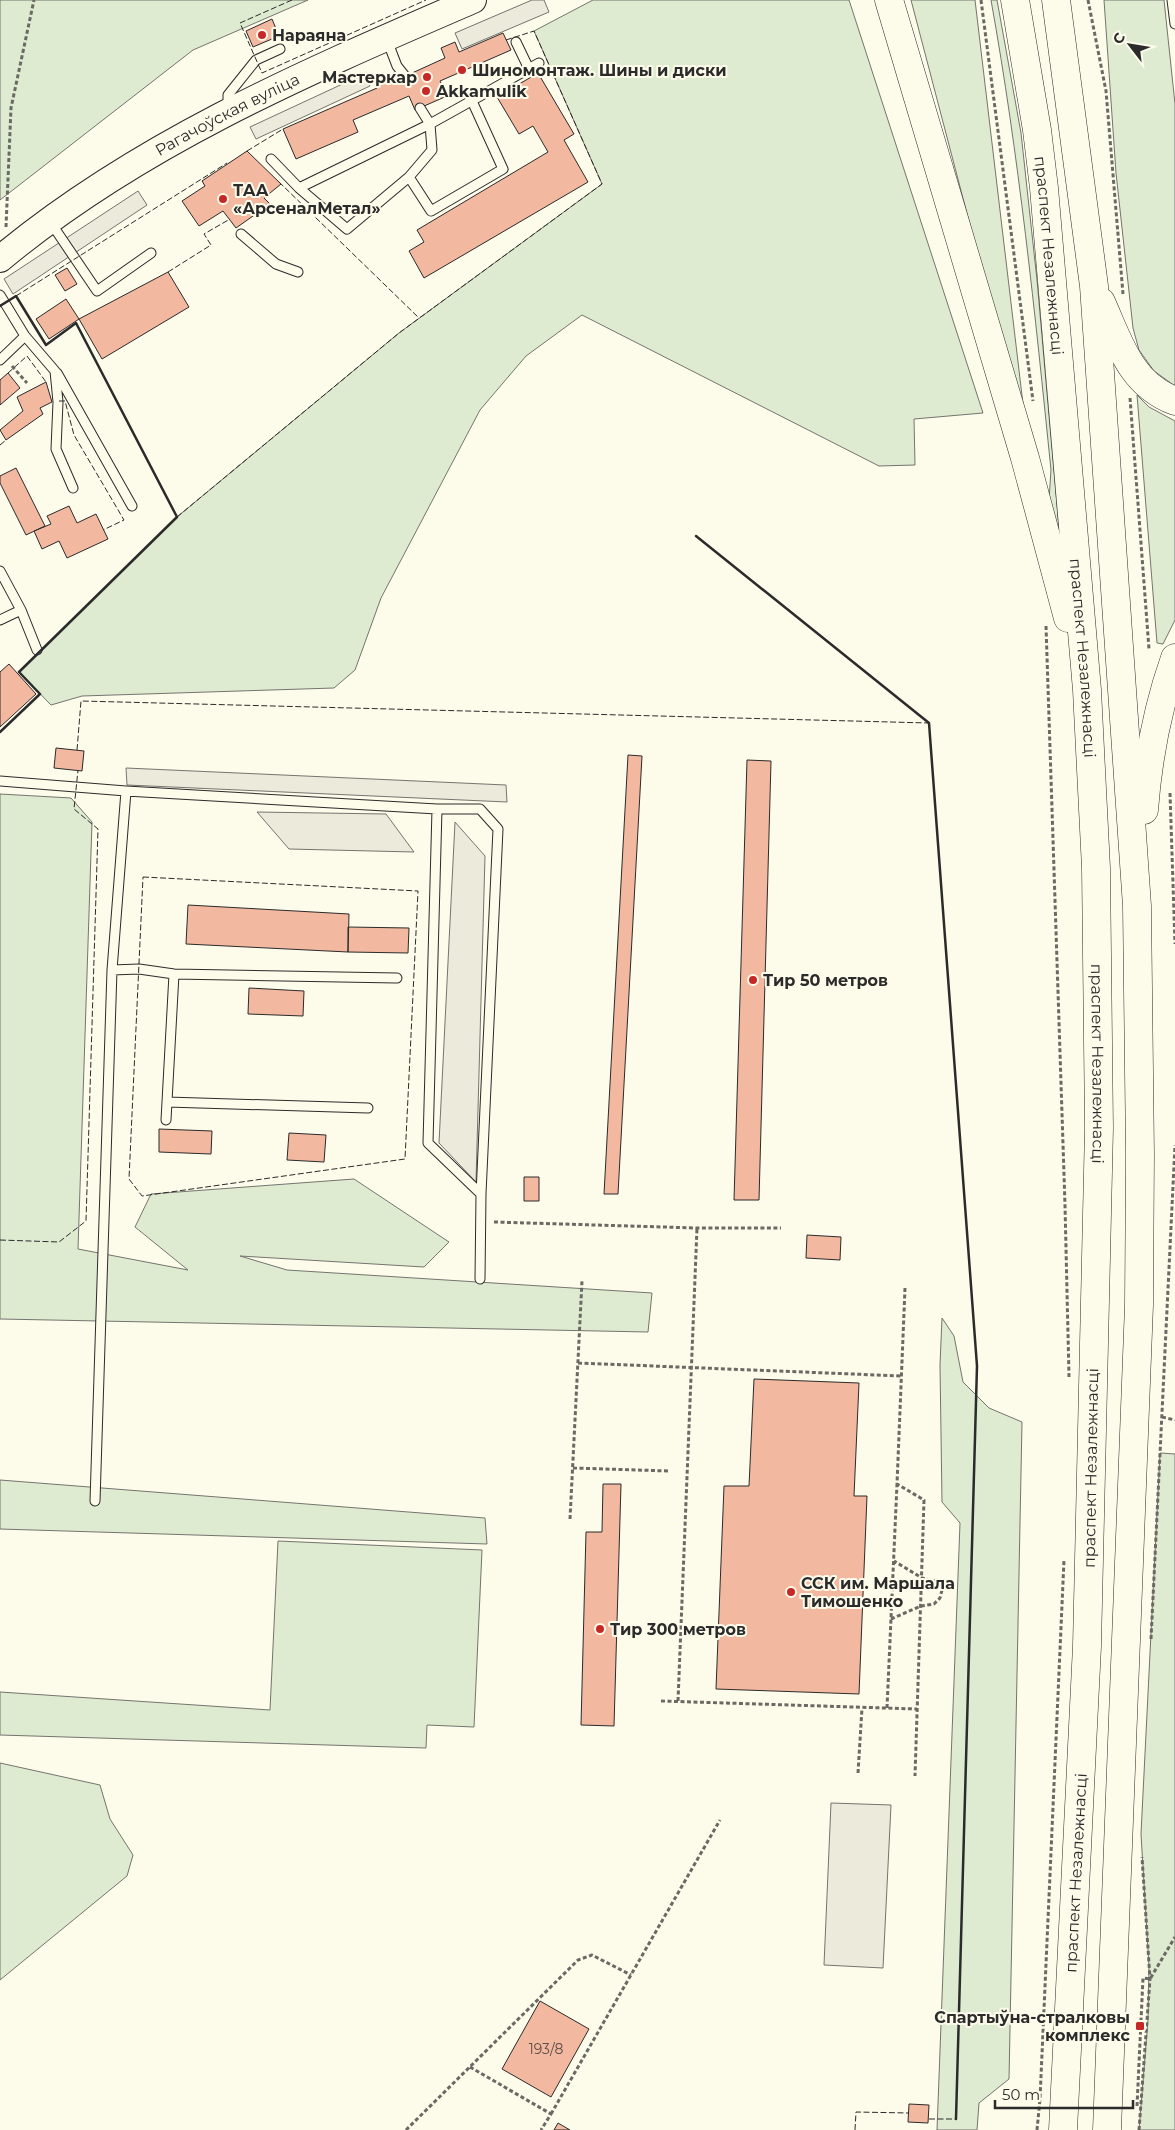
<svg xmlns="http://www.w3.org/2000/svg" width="1175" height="2130" viewBox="0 0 1175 2130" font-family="Montserrat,sans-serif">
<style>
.green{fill:#deebd1;stroke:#74746e}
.parking{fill:#eceadb;stroke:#74746e}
.building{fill:#f2b8a0;stroke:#2b2b2b}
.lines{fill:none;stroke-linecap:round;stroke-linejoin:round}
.lane-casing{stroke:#2b2b2b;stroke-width:11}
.primary-casing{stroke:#2b2b2b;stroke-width:28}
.highway-casing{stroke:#2b2b2b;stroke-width:29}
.path{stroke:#6a6964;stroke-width:3;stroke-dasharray:4 2.5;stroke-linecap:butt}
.lane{stroke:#fdfbea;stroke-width:9}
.primary{stroke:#fdfbea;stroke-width:26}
.highway{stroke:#fdfbea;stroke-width:28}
.fence{stroke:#2b2b2b;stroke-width:1;stroke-dasharray:6 2.5;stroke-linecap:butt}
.wall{stroke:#2b2b2b;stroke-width:2.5}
.poi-dot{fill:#c62828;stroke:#fdfbea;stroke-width:2}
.labels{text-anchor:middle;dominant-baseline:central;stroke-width:4;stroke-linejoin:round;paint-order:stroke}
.number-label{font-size:14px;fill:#5d4e48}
.poi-label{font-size:16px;font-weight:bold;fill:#2b2b2b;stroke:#fdfbea;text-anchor:start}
.street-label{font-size:16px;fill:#2b2b2b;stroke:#fdfbea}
</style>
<rect width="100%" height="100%" fill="#fdfbea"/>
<!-- green -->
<path class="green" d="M0 0H308L193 50 0 200Z
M593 0H849L983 413 914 419 915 465 879 466 582 315 526 356 480 410 381 598 355 670 334 688 82 696 51 705 19 672 177 517 399 333 602 184 534 31Z
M911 0H975L1028 446Z
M991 0H997L1021 133 1037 280 1059 529 1055 531 1049 500 1051 470C1035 313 1019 156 991 0Z
M1104 0H1164L1175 104V386L1154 371 1139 350 1133 328 1116 173Z
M1137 395 1149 407 1175 421V620L1163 644 1157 643Z
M0 794 71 798 92 822 78 1249 188 1270 135 1227 151 1194 354 1179 449 1242 424 1267 240 1256 287 1270 652 1293 648 1332 0 1319Z
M942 1318 954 1336 963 1382 989 1408 1022 1422 1009 2079 979 2103 977 2130H937L960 1523 942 1502 940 1365Z
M1160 1453 1175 1454V2130H1139L1148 2020 1149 1967 1141 1834Z
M0 1480 485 1518 487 1544 0 1529Z
M278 1541 482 1550 474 1727 427 1725 426 1748 0 1735V1692L270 1710Z
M0 1763 100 1785 110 1819 133 1855 127 1876 0 1980Z"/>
<!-- parking -->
<path class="parking" d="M532 0H544L549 12 462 49 455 33Z
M364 74 370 86 256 139 250 127Z
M138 191 147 205 13 294 4 279Z
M126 768 506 785 507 802 127 785Z
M257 812 386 814 414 852 289 849Z
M455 822 485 856 476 1182 439 1143Z
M831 1803 891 1805 883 1968 824 1965Z"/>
<!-- building -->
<path class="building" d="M272 19 279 36 253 47 246 31Z
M503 33 511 50 440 81 447 96 415 110 409 96 353 120 358 132 296 159 283 129 377 88 374 82 397 73 399 79 445 58 441 48 455 42 459 52Z
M538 73 574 134 564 140 588 182 424 278 409 251 424 242 417 230 548 152 533 126 519 134 497 97Z
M247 151 281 184 264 198 270 204 236 228 223 211 199 226 182 201 205 186 202 181Z
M67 268 77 284 65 291 55 275Z
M168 272 189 307 102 359 79 319Z
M66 299 79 319 49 339 36 319Z
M8 373 20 388 0 405V380Z
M46 382 52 402 40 408 43 414 6 440 0 430 23 411 17 397Z
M16 468 45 526 26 535 0 483V476Z
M69 506 77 523 96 514 108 539 67 558 59 541 42 549 34 531 51 524 47 516Z
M9 664 36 694 0 727V672Z
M56 748 84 751 82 771 54 768Z
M628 755 642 756 618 1194H604Z
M747 760 771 761 759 1200H734Z
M188 905 349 914 348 952 186 944Z
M348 927 409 928 408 953 348 952Z
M249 988 304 991 303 1016 248 1014Z
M159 1129 212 1131 211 1154 159 1152Z
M289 1133 326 1135 324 1162 287 1160Z
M524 1177H539V1201H524Z
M807 1235 841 1237 840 1260 806 1258Z
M754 1379 859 1383 854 1496H867L859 1694 716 1689 724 1486H749Z
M603 1484H621L614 1726 581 1725 586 1532H602Z
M540 2001 589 2029 551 2097 502 2069Z
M909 2104 929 2105 928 2123 908 2122Z
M558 2123 570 2130H554Z"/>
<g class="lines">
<!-- lane casing -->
<g class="lane-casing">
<path id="lane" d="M1172 0 1175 24
M387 40 397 66 405 76
M516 42 529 69
M228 108V95L256 60 280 49
M271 159 299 188 347 229 409 177 432 150 430 124 420 108
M409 177 431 211 503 169 472 101
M299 188 430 124 539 63
M51 223 97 291 151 253
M241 234 276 264 298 272
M0 295 25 336 0 360
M25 336 55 371 58 402 56 449 73 488
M57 373 132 506
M0 571 21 610 37 650
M0 620 21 610
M0 781 126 791 437 809H480L498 829 481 1194 480 1279
M437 809 428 1143 481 1194
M112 970 139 969 174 974 397 978
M167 1102 368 1108
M166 1120 174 974
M95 1501 112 970 126 791"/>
</g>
<!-- primary casing -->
<g class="primary-casing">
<g id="primary">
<path id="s1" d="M0 259C139 143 309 71 473 0"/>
</g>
</g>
<!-- highway casing -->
<g class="highway-casing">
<g id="highway">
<path d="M889 0 1025 458 1068 618"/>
<path id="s2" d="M1015 0 1037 130 1044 188 1087 690 1096 868 1099 1128 1087 1646 1063 2130"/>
<path d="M1056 0 1094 286 1137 906 1140 1154 1139 1305 1107 2130"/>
<path d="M1101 302C1119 342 1130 384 1175 401"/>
<path d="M1144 810C1148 757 1157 709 1175 658"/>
</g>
</g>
<!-- path -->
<path class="path" d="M981 0 1033 401
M1088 0 1106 91 1123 294
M6 227 11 108 34 0
M12 366 27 383
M1130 398 1149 649
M1046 626 1065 1205 1069 1377
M1170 793 1175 944
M494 1222 697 1228H781
M905 1288 897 1484 924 1500 915 1776
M578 1363 902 1376
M1162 1417 1175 1420
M573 1468 669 1471
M570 1519 582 1281
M891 1619 921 1606 934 1604 940 1598 942 1590 935 1581 922 1578 894 1561
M1151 1639 1175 1145
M661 1701 917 1709
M678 1701 697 1228
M887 1708 897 1484
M858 1773 862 1708
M470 2067 551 2114 541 2130
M1137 2106 1143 1978 1150 1979 1175 1937
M551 2114 720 1820
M406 2130 578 1960 592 1955 631 1975
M1037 2130 1040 2099 1064 1560
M1139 2130 1150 1979 1142 1857"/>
<!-- lane -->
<use href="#lane" class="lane"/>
<!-- primary -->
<use href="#primary" class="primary"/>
<!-- highway -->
<use href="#highway" class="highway"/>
<!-- fence -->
<path class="fence" d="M292 0 240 23 262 73 426 0
M247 151 283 129
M279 182 419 318
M168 272 211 245 204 234 230 219
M16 296 227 163
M8 373 27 356 46 382
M59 401H65L74 435 124 520 103 530
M0 445 6 440
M177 517 399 333 602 184 534 31 506 40
M77 750 81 701 929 723
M143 877 418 891 405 1159 142 1196 129 1179Z
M0 1240 59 1242 86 1221 98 829 74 809 78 770
M929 2119H956
M855 2130 856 2112 909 2113"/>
<!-- wall -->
<path class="wall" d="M0 306 16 296 46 345 76 323 177 517 19 672 40 694 0 732
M696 536 929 723 977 1366 956 2119"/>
</g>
<!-- markers -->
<g class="poi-dot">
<circle cx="262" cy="35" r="5"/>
<circle cx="462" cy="70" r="5"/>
<circle cx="427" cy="77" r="5"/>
<circle cx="426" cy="91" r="5"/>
<circle cx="223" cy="199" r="5"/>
<circle cx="753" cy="980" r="5"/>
<circle cx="791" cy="1592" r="5"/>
<circle cx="600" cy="1629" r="5"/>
<rect x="1135" y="2021" width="10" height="10" rx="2.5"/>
</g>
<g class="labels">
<!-- number labels -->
<g class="number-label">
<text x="546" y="2049">193/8</text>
</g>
<!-- poi labels -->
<g class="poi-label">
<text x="272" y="35">Нараяна</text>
<text x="472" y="70">Шиномонтаж. Шины и диски</text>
<text x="417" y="77" text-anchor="end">Мастеркар</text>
<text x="436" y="91">Akkamulik</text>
<text x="233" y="190">ТАА<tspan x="233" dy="18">«АрсеналМетал»</tspan></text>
<text x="763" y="980">Тир 50 метров</text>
<text x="801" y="1583">ССК им. Маршала<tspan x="801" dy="18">Тимошенко</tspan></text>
<text x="610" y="1629">Тир 300 метров</text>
<text x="1130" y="2017" text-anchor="end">Спартыўна-стралковы<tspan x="1130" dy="18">комплекс</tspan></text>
</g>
<!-- street labels -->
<g class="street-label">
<text stroke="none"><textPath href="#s1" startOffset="270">Рагачоўская вуліца</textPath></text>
<text stroke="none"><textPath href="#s2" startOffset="258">праспект Незалежнасці</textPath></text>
<text stroke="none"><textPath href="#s2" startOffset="662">праспект Незалежнасці</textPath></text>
<text stroke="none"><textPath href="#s2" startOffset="1068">праспект Незалежнасці</textPath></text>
<text transform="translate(1091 1468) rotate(-89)">праспект Незалежнасці</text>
<text transform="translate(1076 1873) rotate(-87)">праспект Незалежнасці</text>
</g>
</g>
<!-- north arrow -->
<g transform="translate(1130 45) rotate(301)" stroke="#fdfbea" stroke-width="4" paint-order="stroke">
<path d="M0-4L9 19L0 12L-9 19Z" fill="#2b2b2b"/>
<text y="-8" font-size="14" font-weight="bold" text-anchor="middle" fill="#2b2b2b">С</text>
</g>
<!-- scale -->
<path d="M995 2100v8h138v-8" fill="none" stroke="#2b2b2b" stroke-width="2.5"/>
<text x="1002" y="2100" font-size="15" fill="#2b2b2b" stroke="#fdfbea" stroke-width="4" paint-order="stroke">50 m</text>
</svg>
